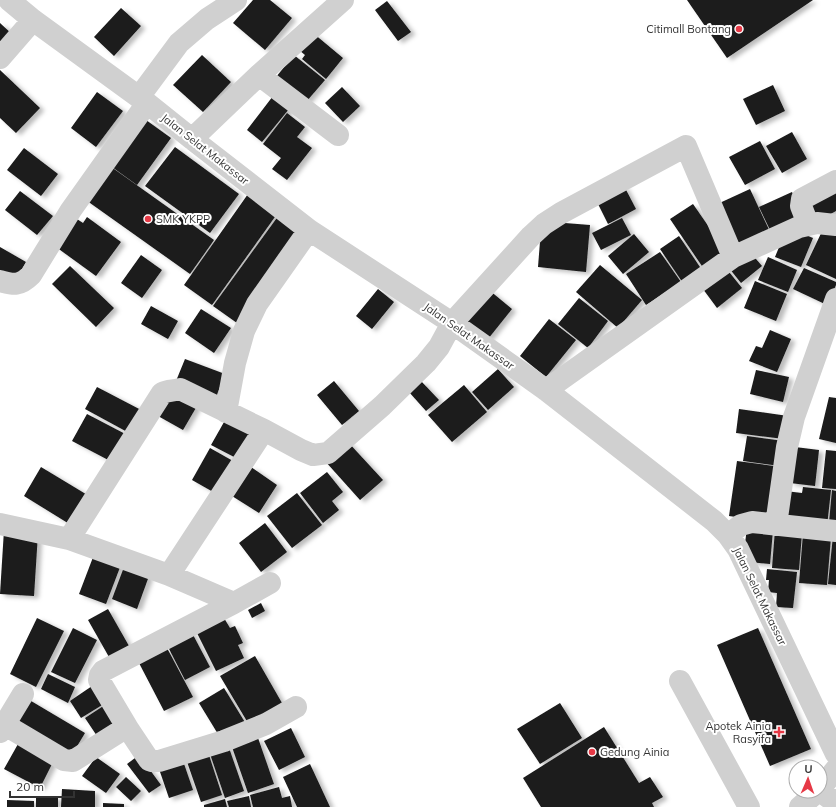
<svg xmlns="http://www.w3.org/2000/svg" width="836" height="807" viewBox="0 0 836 807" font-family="Mulish,sans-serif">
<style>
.building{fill:#1a1a1a;filter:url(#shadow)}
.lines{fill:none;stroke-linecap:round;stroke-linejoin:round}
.minor{stroke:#d0d0d0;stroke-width:22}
.poi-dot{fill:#e63946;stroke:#fff;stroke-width:1.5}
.labels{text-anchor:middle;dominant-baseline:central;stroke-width:4;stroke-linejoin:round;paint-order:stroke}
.poi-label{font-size:11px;fill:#333;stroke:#fff;text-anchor:end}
.street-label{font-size:11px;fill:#333;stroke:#fff}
</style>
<defs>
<filter id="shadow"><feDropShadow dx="4.5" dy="2.5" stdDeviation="2" flood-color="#0004"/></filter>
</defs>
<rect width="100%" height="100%" fill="#fff"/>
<!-- building -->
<path class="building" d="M253 0H270L292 18 265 50 233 23Z
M687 0H813L727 58Z
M387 1 411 32 398 41 375 10Z
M121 8 141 26 114 56 94 37Z
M0 23 14 36 0 51Z
M313 33 343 58 326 79 302 59 305 55 299 50Z
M202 55 231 82 203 112 173 85Z
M294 55 325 80 306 102 276 77Z
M0 70 40 108 16 133 0 118Z
M773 85 785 111 756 125 743 99Z
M342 87 360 106 343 122 325 103Z
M97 92 123 111 96 147 71 128Z
M273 96 289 109 262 142 247 130Z
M287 113 305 127 297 137 312 148 287 180 272 169 281 158 263 144Z
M146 120 171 138 137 185 112 167Z
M792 132 807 159 782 173 766 146Z
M760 141 775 169 745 185 729 157Z
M175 147 239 194 210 233 145 186Z
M24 148 58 174 41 196 7 170Z
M107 164 214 240 190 274 83 198Z
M836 184V211L814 223 802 202Z
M624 186 636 209 608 224 596 200Z
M750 189 771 234 734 251 713 206Z
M20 191 53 216 37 235 5 210Z
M792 192 805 219 772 234 759 207Z
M248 194 277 214 212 305 184 285Z
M693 204 729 256 706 272 670 219Z
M279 215 302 231 237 323 213 306Z
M87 217 121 242 96 276 56 247 77 219 83 223Z
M622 218 631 235 601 250 592 233Z
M552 222 590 225 586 272 538 267 541 229Z
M825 225 836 230V279L806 265Z
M796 231 813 238 801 267 775 257 784 235Z
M634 234 649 252 623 274 608 256Z
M679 236 704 273 685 286 660 249Z
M0 247 26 262 16 280 0 270Z
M660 252 681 282 646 305 626 274Z
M750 252 762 266 741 283 729 268Z
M141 255 162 270 142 298 121 283Z
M768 257 797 270 788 292 758 280Z
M600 265 642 300 618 328 576 292Z
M70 266 114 308 96 327 52 284Z
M725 267 742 288 717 308 700 285Z
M804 268 836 282V285L827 305 793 289Z
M755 281 787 294 776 321 744 308Z
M378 289 394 302 372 329 356 316Z
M489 290 512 309 488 339 465 320Z
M579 298 608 321 588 348 558 324Z
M151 306 178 321 168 339 141 324Z
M201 309 231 328 214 353 185 333Z
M549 319 576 340 546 377 520 356Z
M770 330 791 339 777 372 749 361 756 346 762 348Z
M185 359 225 374 216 397 176 381Z
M498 369 514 387 488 410 472 392Z
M756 370 789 377 783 402 750 394Z
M334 381 359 411 342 425 317 395Z
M421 381 439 400 426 411 409 392Z
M464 385 487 412 452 442 428 415Z
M97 387 143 411 131 434 85 409Z
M172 392 197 406 183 430 158 416Z
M829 397 836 398V443L819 439Z
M739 409 788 416 784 439 736 433Z
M87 414 131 437 116 464 72 441Z
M228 415 254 429 238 459 211 445Z
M747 436 784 441 780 466 743 461Z
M347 441 383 480 360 500 325 461Z
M795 447 819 450 815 486 790 483Z
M210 448 233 461 215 493 192 480Z
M826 450 836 451V489L822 488Z
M737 461 781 467 773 522 729 516Z
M41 467 89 496 71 525 24 496Z
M251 467 277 485 259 513 232 496Z
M327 472 343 492 332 501 339 510 323 523 300 493Z
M803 487 831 490 827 526 782 521 785 491 802 493Z
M832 490 836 491V523H829Z
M297 493 322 525 292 548 267 516Z
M265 523 287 552 261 572 239 543Z
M747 528 773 530 770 564 749 562 744 551Z
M4 530 38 533 34 596 0 594Z
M775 530 802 533 799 570 772 568Z
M803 534 831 537 827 585 799 583Z
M833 536H836V585L828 584Z
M95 552 122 562 106 604 79 594Z
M124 567 149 576 137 609 112 599Z
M767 569 797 572 793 608 776 607 777 593 768 592 769 580H766Z
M261 603 265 611 252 618 248 610Z
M108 609 129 646 109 657 88 620Z
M37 618 64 631 36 687 10 674Z
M224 618 230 628 235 626 243 643 238 645 244 658 216 671 196 631Z
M73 628 97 640 75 683 51 672Z
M758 628 811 749 770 766 717 645Z
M191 631 210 667 185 680 166 643Z
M167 648 193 697 164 711 139 663Z
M255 656 282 703 248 723 220 676Z
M48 674 75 687 68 703 41 689Z
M95 684 107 702 81 718 70 701Z
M224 688 246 724 221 739 199 703Z
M26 698 85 733 70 758 11 723Z
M108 703 122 724 99 739 85 718Z
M560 703 582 738 540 764 517 729Z
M604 727 639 783 650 777 663 797 652 803 654 807H541L523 778Z
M291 728 305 757 279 770 264 741Z
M258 738 274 784 248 793 232 747Z
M18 744 53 762 40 788 4 769Z
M228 745 244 791 225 798 209 751Z
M207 749 222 795 201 802 185 756Z
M139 755 161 785 149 793 127 764Z
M96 757 120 774 106 793 82 776Z
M182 758 193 790 169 798 158 766Z
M310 764 330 807H297L283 777Z
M126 777 141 791 131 801 116 787Z
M279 787 282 798 290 796 292 807H253L250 795Z
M62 789 95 791V807H61Z
M249 796 251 807H229L227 801Z
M36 797H58V807H36Z
M225 799 227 807H204V805Z
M7 800 34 801V807H7Z
M103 803 124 804V807H103Z"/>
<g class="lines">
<!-- minor -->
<path class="minor" d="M9 0 33 20 147 103 192 139 309 230 452 323 546 390 714 521 728 535 738 549 836 754
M0 58 33 20
M259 75 338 135
M139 97 179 43 207 19 236 0
M192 139 259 75 343 0
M808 224 801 206 802 199 836 181
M0 281C14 285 20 286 31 275L71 210 147 103
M546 390 733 257 799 227 817 223 836 225
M226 412 235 363 244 331 257 304 309 230
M0 524 69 539 169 575 234 603 270 583
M776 525 787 447 794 417 836 299
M728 535 741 525 752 522 836 531
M69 539 162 393C168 390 174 391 180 389L264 430 301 450 313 455 328 453 382 406 426 363 439 347 452 323 531 236 544 224 561 213 686 146 733 257
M169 575 264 430
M680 681 749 807
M5 725 64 760 73 761 127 727 149 760 152 761H159L224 741 266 724 296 707
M127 727 99 680 100 675 103 671 234 603
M0 732 23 694
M820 789 836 769
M820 791 836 803
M800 807 818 791"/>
</g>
<!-- markers -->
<g class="poi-dot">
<circle cx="739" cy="29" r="4"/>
<circle cx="148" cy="219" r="4"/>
<path d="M777 726h4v4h4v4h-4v4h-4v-4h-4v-4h4z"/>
<circle cx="592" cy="752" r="4"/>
</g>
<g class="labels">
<!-- poi labels -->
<g class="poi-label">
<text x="731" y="29">Citimall Bontang</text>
<text x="156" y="219" text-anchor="start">SMK YKPP</text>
<text x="771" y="726">Apotek Ainia<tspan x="771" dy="13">Rasyifa</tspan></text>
<text x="600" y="752" text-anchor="start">Gedung Ainia</text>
</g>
<!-- street labels -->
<g class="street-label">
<text transform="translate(205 149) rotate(38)">Jalan Selat Makassar</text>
<text transform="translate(469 336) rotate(35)">Jalan Selat Makassar</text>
<text transform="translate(760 596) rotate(64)">Jalan Selat Makassar</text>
</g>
</g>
<!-- north arrow -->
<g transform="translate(808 779) rotate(2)"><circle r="19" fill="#ffffff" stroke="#adadad"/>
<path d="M0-3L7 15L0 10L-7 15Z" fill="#e63946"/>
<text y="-6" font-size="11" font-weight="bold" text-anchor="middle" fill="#333333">U</text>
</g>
<!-- scale -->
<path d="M10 791v6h64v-6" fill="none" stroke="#333333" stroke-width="2"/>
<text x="16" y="791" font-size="12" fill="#333333" stroke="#ffffff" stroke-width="3" paint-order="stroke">20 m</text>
</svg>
